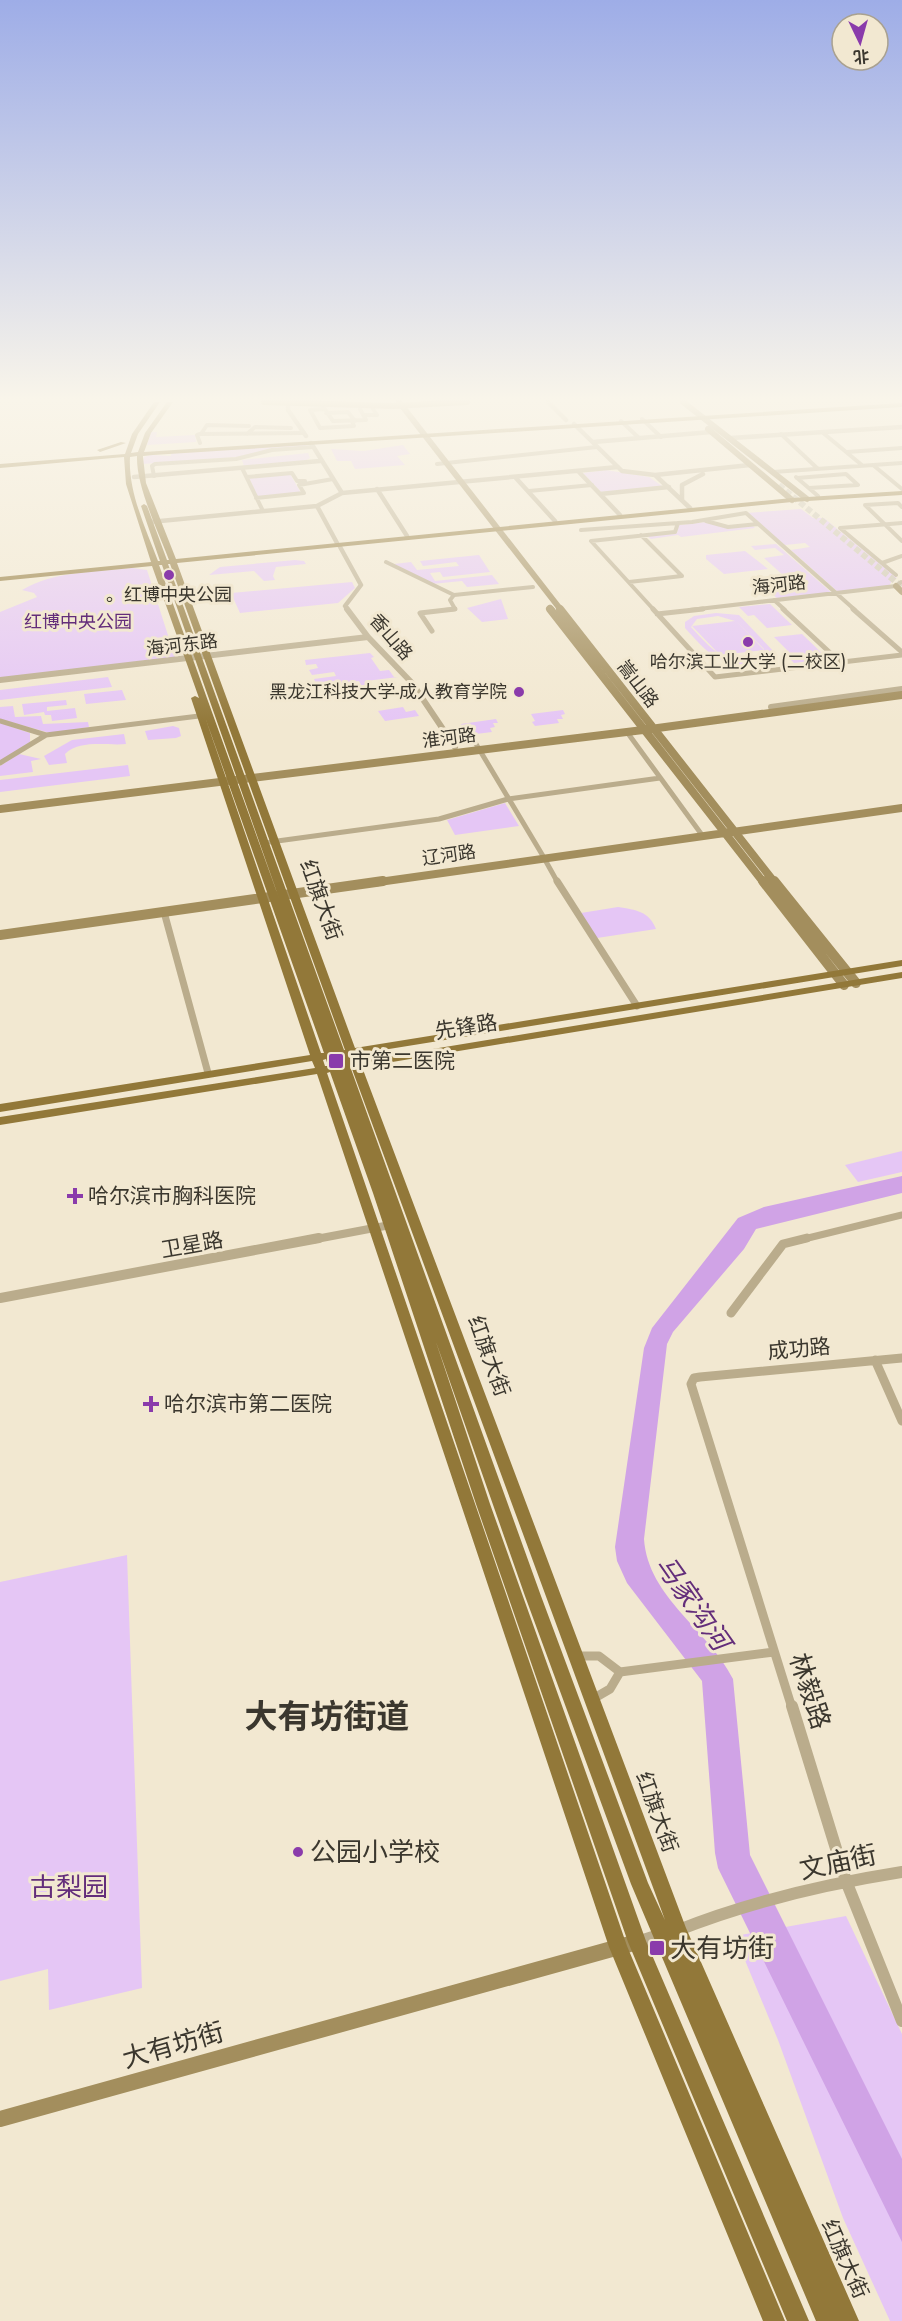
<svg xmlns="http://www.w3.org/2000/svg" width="902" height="2321" viewBox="0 0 902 2321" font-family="Jost,'Noto Sans SC',sans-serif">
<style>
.green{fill:#e5c6f5;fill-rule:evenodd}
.water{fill:#d0a3e6}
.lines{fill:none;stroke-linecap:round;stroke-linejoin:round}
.secondary-tunnel{stroke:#cdc5b0;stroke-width:6;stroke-dasharray:6 3;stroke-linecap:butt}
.minor-far4{stroke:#baac8c;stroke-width:4}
.minor-far3{stroke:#baac8c;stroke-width:5}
.minor-far2{stroke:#baac8c;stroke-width:7}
.minor-far1{stroke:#baac8c;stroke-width:9}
.minor{stroke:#baac8c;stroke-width:12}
.tertiary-far3{stroke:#baac8c;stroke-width:4.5}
.tertiary-far2{stroke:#baac8c;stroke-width:6}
.tertiary-far1{stroke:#baac8c;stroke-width:8}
.tertiary{stroke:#baac8c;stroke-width:10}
.secondary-far3{stroke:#a38e5d;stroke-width:6}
.secondary-far2{stroke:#a38e5d;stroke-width:8}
.secondary-far1{stroke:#a38e5d;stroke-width:10}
.secondary{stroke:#a38e5d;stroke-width:16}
.primary{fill:#927839;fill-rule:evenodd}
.poi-dot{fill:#8a3bab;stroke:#f2e8d1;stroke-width:2}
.labels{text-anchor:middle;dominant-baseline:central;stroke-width:6;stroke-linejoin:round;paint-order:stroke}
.far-street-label{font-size:18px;fill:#3b372e;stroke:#f2e8d1}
.far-poi-label{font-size:18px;fill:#3b372e;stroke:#f2e8d1}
.far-park-label{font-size:18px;fill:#632d7a;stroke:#f2e8d1}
.street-label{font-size:21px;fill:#3b372e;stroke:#f2e8d1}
.poi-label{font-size:21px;fill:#3b372e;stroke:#f2e8d1;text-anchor:start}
.near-street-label{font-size:26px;fill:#3b372e;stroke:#f2e8d1}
.near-poi-label{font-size:26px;fill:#3b372e;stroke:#f2e8d1;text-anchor:start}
.near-park-label{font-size:26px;fill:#632d7a;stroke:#f2e8d1}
.near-water-label{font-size:27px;font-style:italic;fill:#632d7a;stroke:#f2e8d1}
.near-district-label{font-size:33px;font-weight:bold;fill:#3b372e;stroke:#f2e8d1}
</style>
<rect width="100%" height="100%" fill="#f2e8d1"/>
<!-- green -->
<path class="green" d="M151 432H157L156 437 195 435 196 442 147 445Z
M304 444 309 447 272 449 239 457 143 464 144 457 151 455 171 456V453Z
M403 445 410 454 397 456 405 465 355 469 351 461H337L331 449 364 451Z
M308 453 310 458 305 461 244 466 242 460Z
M606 470 649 477 662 486 601 492 583 473Z
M290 474 301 493 258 497 249 478Z
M801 509 813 518H824L897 578 893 579 889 586 838 592 791 550 810 547 805 543 785 545 746 513Z
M706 522 727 528 752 525 755 528 681 537 678 535 651 539 647 536 677 533 679 525Z
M776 544 832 593 778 599 771 593 795 586 764 558 784 555 775 548 755 550 751 546Z
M745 551 768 569 724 574 706 559V555Z
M479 555 490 572 443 577 440 572 430 573 435 581 492 575 499 584 467 587 462 581 432 584 394 564 411 562 417 570 459 566 456 562 423 566 420 561Z
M295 560 304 561 306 564 276 567 273 576 275 580 264 581 254 571 209 575 220 567Z
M132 568 147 570 175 657 0 678V612L37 597 34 593 22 590C54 571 95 572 132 568Z
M352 582 355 588 338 603 240 613 231 593Z
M501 599 508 619 482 622 467 608Z
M770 604 792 625 767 628 754 615 748 616 739 607Z
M716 613 739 615 776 654C768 655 763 661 754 663 720 669 706 651 685 628V622L694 616ZM718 616 735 621 692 626 720 655 764 650 736 621 764 649 763 655C733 674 710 648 691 627L697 619Z
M802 634 828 659 794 663 782 651 787 650 774 637Z
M370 653 374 657 371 658 380 671 389 670 394 677H398L366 681 368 685H361L359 681 317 686 314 679 336 676 334 672 312 675 309 670 318 668 316 664 306 665 305 660Z
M108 677 112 687 0 700V690Z
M122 690 126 700 86 704 84 694Z
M66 700 67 705 47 707V711L75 708 77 718 52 721 51 715H45L44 712 24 715 22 704Z
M13 706 15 717 41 716 43 724 88 722 89 727 50 733 0 719V707Z
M403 707 406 712 415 710 419 716 385 721 378 711Z
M563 710 565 714 561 715 563 719H557L559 723 535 726 532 722 535 721 531 714Z
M496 719 498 723H493L495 727 490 728 492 732 468 735 461 724Z
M0 723 30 733V742L0 761Z
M173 726 179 728 181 736 176 738 148 740 145 731Z
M124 734 126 744C108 746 80 739 65 754L67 763 49 765 44 756 72 740Z
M19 754 41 759 31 761 33 772 0 776V766Z
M128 765 130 776 0 792V780Z
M505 803 519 826 455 835 447 820Z
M618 907C636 910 649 911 656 929L597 938 581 913Z
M902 1151V1172L858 1182 845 1165Z
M127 1555 142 1988 49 2010 48 1969 0 1981V1582Z
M846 1916 902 2034V2321H890L843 2218 778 2040 735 1936Z"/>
<!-- water -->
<path class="water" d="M902 1176V1193L756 1229 744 1249 673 1332 667 1344 644 1539C648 1598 709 1630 733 1679L750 1855 902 2159V2242L718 1868 715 1853 702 1681 627 1583 617 1561 615 1547 644 1348 652 1328 738 1218 764 1207Z"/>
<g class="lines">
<!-- secondary-tunnel -->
<path class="secondary-tunnel" d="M779 485 902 587"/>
<!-- minor-far4 -->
<path class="minor-far4" d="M322 405 333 421 366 420 360 409
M324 409 310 410 320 428 354 426 352 421
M326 413 348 412 355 421
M364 415H377L373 409
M642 419 661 437
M621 421 639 438
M822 432 863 466
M201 434 207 425 249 426
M247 434 255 427 291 428
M781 434 818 469
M200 443 197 435 200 434 304 433
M847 452 902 448
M437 464 597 447
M873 465 902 489
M242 468 263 511
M773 472 902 463
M154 476 152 466 155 464 236 459 272 450 313 447
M247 477 292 473 297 481H305
M796 477 818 496
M797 478 846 474 858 485
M809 488 858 485
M529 491 592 485
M256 498 304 493 299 485 333 479
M902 507 898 503 865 505 902 541
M706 521 728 527 758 524
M581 530 692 522 746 513 855 610
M386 562 454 595 533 587
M882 563 902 556
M896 575 840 528 902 523
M629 582 682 576 641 535
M774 600 785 610
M445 610 455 609 450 600 454 595
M654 610 591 541 675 532 678 523
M690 610 896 586 901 582"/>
<!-- minor-far3 -->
<path class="minor-far3" d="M653 609 715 677 902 655
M783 609 840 662
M853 609 902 652
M657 614 703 609
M432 631 420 613 455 609
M0 721 46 735 0 763
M627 732 702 835
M46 735 207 715
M476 744 543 856
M270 842 439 819 508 799 660 778
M544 858 558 883"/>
<!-- minor-far2 -->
<path class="minor-far2" d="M557 881 637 1006
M164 912 208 1073
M800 1240 902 1215"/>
<!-- minor-far1 -->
<path class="minor-far1" d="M731 1313 783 1244 807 1238
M875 1360 902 1421
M575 1656H599L620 1672 610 1689 591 1700
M620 1672 774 1652
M792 1708 691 1384 694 1378 700 1377 902 1358"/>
<!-- minor -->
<path class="minor" d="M792 1706 846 1881 902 2021
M676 1931C748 1902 826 1884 902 1872
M637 1942 662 1934"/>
<!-- tertiary-far3 -->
<path class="tertiary-far3" d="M288 402V410L306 436
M548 402 566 420
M574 424 622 471 655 475 690 508
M731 438 902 427
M593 442 711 432
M311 443 342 493
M578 471 620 515
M655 475 750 465
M134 477 320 461
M515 477 555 521
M377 489 407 536
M600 494 669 487
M682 500V485L703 474
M317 506 337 543
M150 522 317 506 342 493 618 467
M339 545 361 585 345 606 348 610"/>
<!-- tertiary-far2 -->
<path class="tertiary-far2" d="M347 609 368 637 412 683 455 747
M0 680 368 637
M771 707 902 689"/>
<!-- tertiary-far1 -->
<path class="tertiary-far1" d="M311 1240 390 1225"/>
<!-- tertiary -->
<path class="tertiary" d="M0 1298 319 1238"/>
<!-- secondary-far3 -->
<path class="secondary-far3" d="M264 402 393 406 467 402
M399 402 561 610
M683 402 807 499
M708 429 792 500
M896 586 902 592
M550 608 552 610"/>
<!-- secondary-far2 -->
<path class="secondary-far2" d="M550 609 764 883
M560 609 775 883
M0 809 643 730 902 695
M372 883 902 808"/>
<!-- secondary-far1 -->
<path class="secondary-far1" d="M763 881 844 985
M774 881 856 983
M0 935 383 881"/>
<!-- secondary -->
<path class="secondary" d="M0 2119 637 1942"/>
<!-- primary -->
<path class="primary" d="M154 402H160L138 434 131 453 138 452 145 433 167 402H173L151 433 144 452 902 403V407L153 455 143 456V457L146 483 176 559 792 498 902 491V495L792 502 177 563 355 1048 902 960V966L358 1054 360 1061 902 972V978L362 1067 686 1928 859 2321H816L631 1884 525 1596 436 1342 490 1504 646 1941 809 2321H787L628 1942 476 1504 373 1193 330 1072 327 1073 627 1946 785 2321H763L609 1947 317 1074 0 1125V1117L315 1068 312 1061 0 1112V1104L310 1055 191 698 195 696 199 698 152 566 0 581V577L151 562 126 484 124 457 0 468V464L125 454 132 434ZM137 456C136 486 158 531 169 560H167L147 506 144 504 141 506 160 561H158C146 529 128 492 130 457ZM168 564H170L345 1050H344ZM159 565H162L280 901ZM205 717 324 1053H321ZM326 1059 328 1066H325L323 1060ZM351 1069H352L665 1920 648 1883 541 1596Z
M121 442 126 443 100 452 97 450Z"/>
</g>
<!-- sky -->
<linearGradient id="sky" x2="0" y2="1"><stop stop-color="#9eade7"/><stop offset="0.55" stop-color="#f9f5ea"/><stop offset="1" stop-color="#f9f5ea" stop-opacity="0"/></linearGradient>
<rect width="902" height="726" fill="url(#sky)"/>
<!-- markers -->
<g class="poi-dot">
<circle cx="169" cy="575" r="6"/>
<circle cx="748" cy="642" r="6"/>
<circle cx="519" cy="692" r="6"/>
<rect x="328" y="1053" width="16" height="16" rx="3"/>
<path d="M72 1187h6v6h6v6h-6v6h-6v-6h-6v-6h6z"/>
<path d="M148 1395h6v6h6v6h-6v6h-6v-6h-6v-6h6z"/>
<circle cx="298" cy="1852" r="6"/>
<rect x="649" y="1940" width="16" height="16" rx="3"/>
</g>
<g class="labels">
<!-- far-street labels -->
<g class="far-street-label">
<text transform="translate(779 585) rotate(-6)">海河路</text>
<text transform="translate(391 637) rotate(49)">香山路</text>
<text transform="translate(182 645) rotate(-7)">海河东路</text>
<text transform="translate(638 684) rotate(52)">嵩山路</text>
<text transform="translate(449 738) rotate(-7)">淮河路</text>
<text transform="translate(449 855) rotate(-8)">辽河路</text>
</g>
<!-- far-poi labels -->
<g class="far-poi-label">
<text x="169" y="595">。红博中央公园</text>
<text x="748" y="662">哈尔滨工业大学 (二校区)</text>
<text x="507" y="692" text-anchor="end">黑龙江科技大学-成人教育学院</text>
</g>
<!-- far-park labels -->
<g class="far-park-label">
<text x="78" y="622">红博中央公园</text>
</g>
<!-- street labels -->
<g class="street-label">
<text transform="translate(321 900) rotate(70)">红旗大街</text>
<text transform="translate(466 1027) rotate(-9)">先锋路</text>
<text transform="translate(192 1245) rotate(-10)">卫星路</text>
<text transform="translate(799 1349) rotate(-5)">成功路</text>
<text transform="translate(489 1356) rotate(70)">红旗大街</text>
<text transform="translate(657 1812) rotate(70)">红旗大街</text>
<text transform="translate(845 2259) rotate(66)">红旗大街</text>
</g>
<!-- poi labels -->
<g class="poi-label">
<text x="350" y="1061">市第二医院</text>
<text x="88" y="1196">哈尔滨市胸科医院</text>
<text x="164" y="1404">哈尔滨市第二医院</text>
</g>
<!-- near-street labels -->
<g class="near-street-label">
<text transform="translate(810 1691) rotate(72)">林毅路</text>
<text transform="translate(838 1862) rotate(-12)">文庙街</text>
<text transform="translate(173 2045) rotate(-16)">大有坊街</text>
</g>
<!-- near-poi labels -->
<g class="near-poi-label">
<text x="310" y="1852">公园小学校</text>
<text x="670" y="1948">大有坊街</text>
</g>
<!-- near-park labels -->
<g class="near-park-label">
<text x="69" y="1887">古梨园</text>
</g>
<!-- near-water labels -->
<g class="near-water-label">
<text transform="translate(693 1603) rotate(55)">马家沟河</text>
</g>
<!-- near-district labels -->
<g class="near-district-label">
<text x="327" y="1716">大有坊街道</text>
</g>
</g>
<!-- north arrow -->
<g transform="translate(860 42) rotate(175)"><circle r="28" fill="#f2e8d1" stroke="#a9a190" stroke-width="1.5"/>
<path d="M0-4.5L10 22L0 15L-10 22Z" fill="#8a3bab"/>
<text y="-9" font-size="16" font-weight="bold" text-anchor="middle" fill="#3b372e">北</text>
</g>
</svg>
